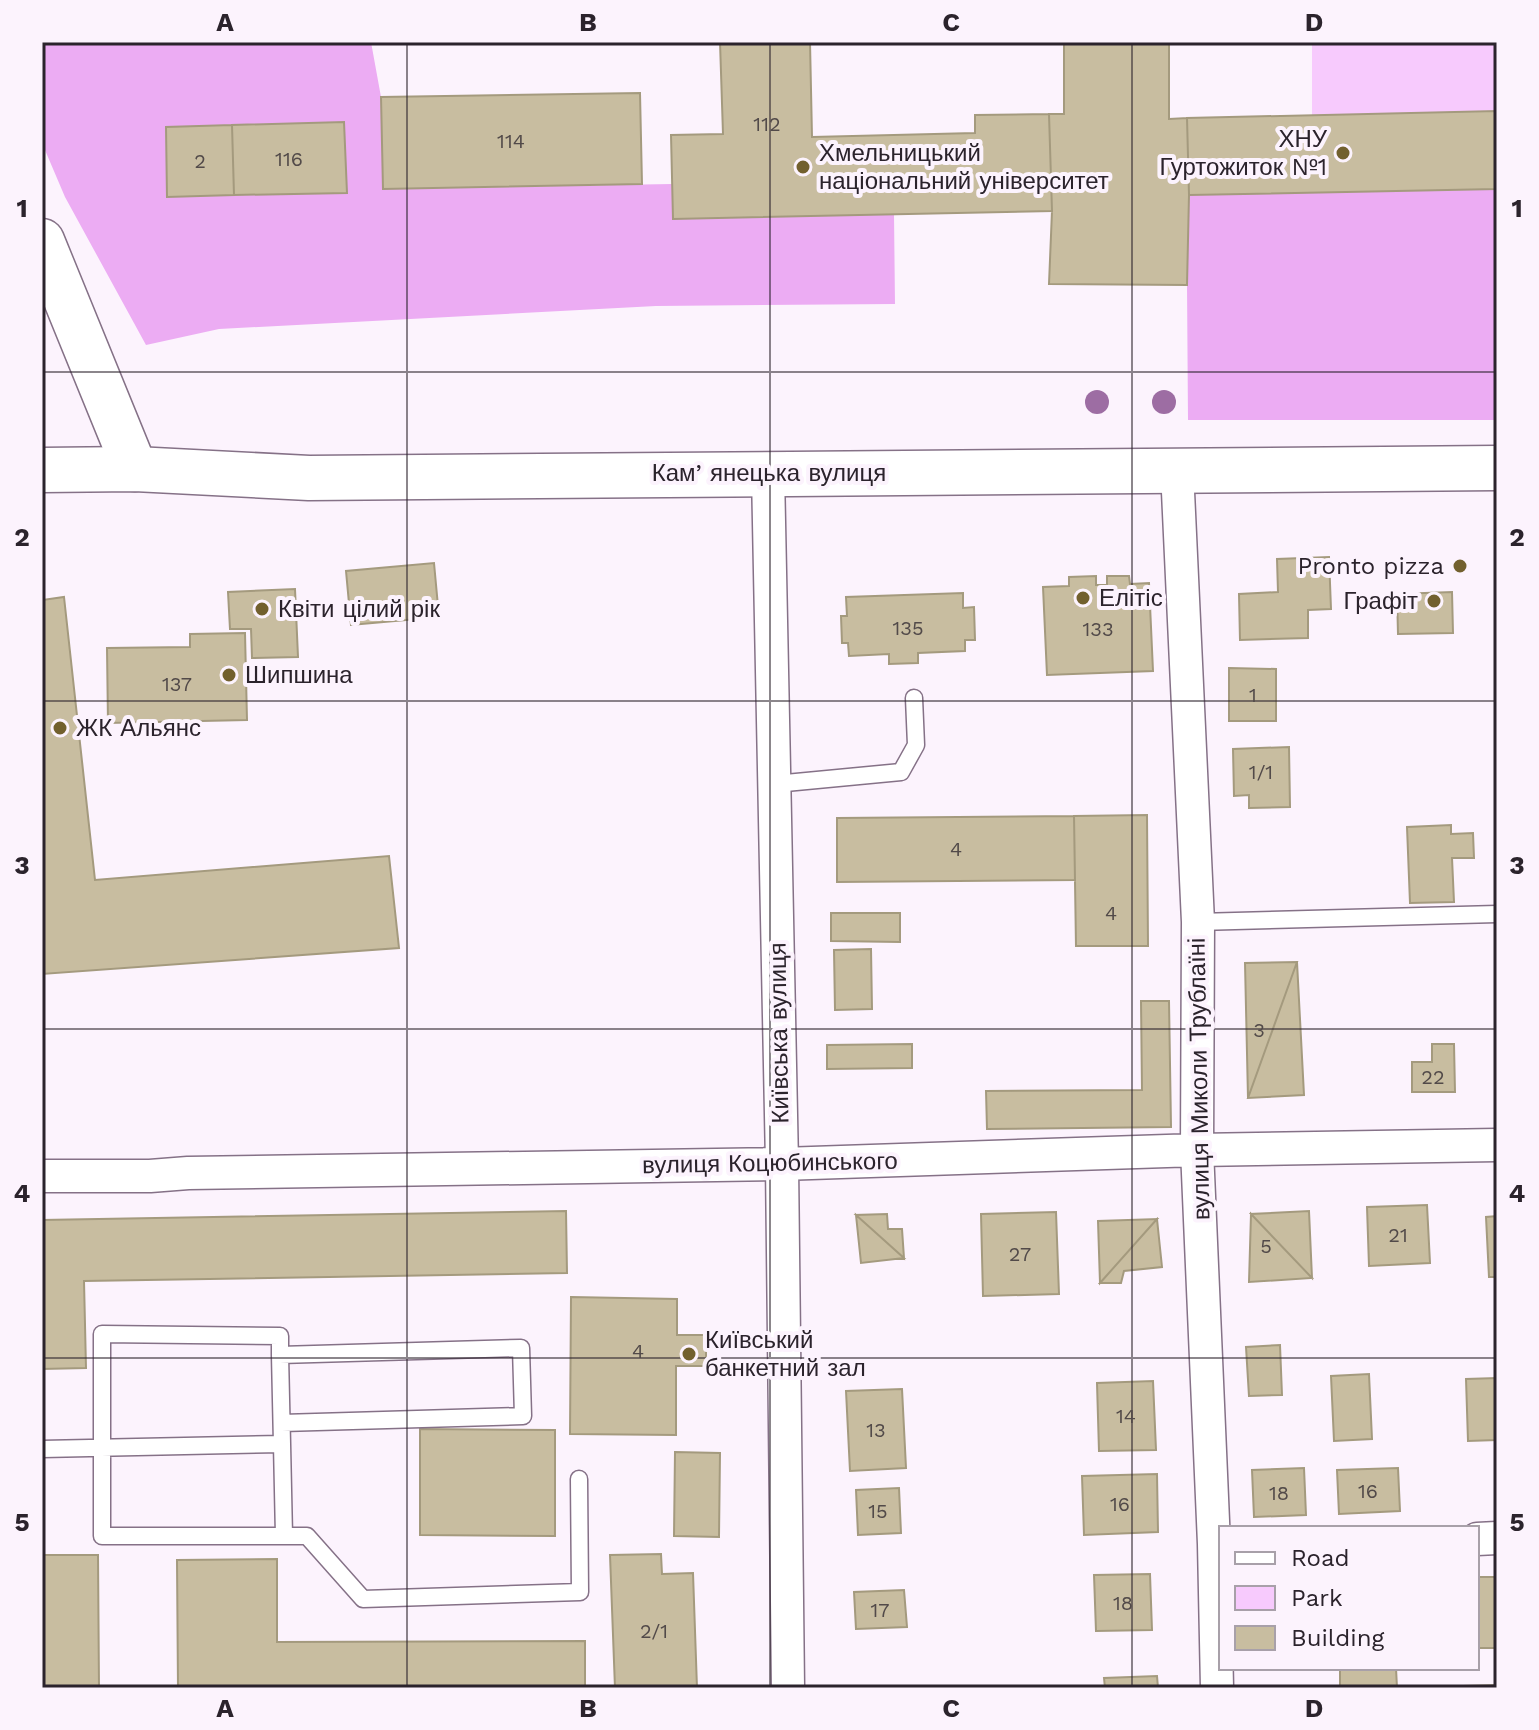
<svg xmlns="http://www.w3.org/2000/svg" width="1539" height="1730" viewBox="0 0 1539 1730" font-family="'Work Sans',sans-serif">
<style>
.green{fill:#f7cafd}
.forest{fill:#ecacf3}
.building{fill:#c8bda0;stroke:#a49a7e;stroke-width:2}
.lines{fill:none;stroke-linecap:round;stroke-linejoin:round}
.lane-casing{stroke:#857187;stroke-width:19}
.street-casing{stroke:#857187;stroke-width:35}
.secondary-casing{stroke:#857187;stroke-width:47}
.primary-casing{stroke:#857187;stroke-width:47}
.lane{stroke:#fff;stroke-width:16}
.street{stroke:#fff;stroke-width:32}
.secondary{stroke:#fff;stroke-width:44}
.primary{stroke:#fff;stroke-width:44}
.tree{fill:#9d6da3}
.grid{fill:none;stroke:#2b232c;stroke-width:2;stroke-opacity:0.55}
.poi-dot{fill:#72602e;stroke:#fcf3fd;stroke-width:3}
.labels{text-anchor:middle;dominant-baseline:central;stroke-width:8;stroke-linejoin:round;paint-order:stroke}
.number-label{font-size:20px;fill:#524a49}
.poi-label{font-size:24px;fill:#2b232c;stroke:#fcf3fd;text-anchor:start}
.street-label{font-size:24px;fill:#2b232c;stroke:#fcf3fd}
.neatline{fill:none;stroke:#2b232c;stroke-width:3}
.grid-label{font-size:26px;text-anchor:middle;font-weight:bold;fill:#2b232c}
</style>
<rect width="100%" height="100%" fill="#fcf3fd"/>
<!-- green -->
<path class="green" d="M1312 42H1497V111L1312 115Z"/>
<!-- forest -->
<path class="forest" d="M42 42H371L381 97 383 189 672 184 673 219 894 214 895 304 656 306 219 329 146 345 65 197 42 143Z
M1497 189V420H1188L1187 285 1189 195Z"/>
<!-- building -->
<path class="building" d="M720 42H810L812 137 975 133V115L1049 114 1052 211 673 219 671 135 723 134Z
M1064 42H1169V119L1187 118 1189 195 1187 285 1049 284 1052 211 1049 114H1064Z
M640 93 642 184 383 189 381 97Z
M1497 111V189L1189 195 1187 118Z
M344 122 347 193 234 195 232 125Z
M232 125 234 195 167 197 166 127Z
M1329 557 1331 609 1308 610V638L1240 640 1239 594 1278 592 1277 559Z
M434 563 439 617 351 625 346 571Z
M1096 576V585H1107V576H1129L1130 584 1149 583 1153 671 1047 675 1043 587 1069 586V577Z
M295 589 298 657 252 658 251 629H230L228 592Z
M1452 592 1453 633 1398 634 1397 594Z
M963 593V608L974 607 975 640H965V651L918 653V663L889 664V654L849 656 848 643H842L841 616H847L846 597Z
M64 597 95 880 389 856 399 948 42 974V600Z
M245 633 247 720 108 723 107 648 190 647V634Z
M1229 668 1276 669V721H1229Z
M1289 747 1290 807 1249 808V795L1234 796 1233 749Z
M1147 815 1148 946H1076L1074 816Z
M1074 816 1075 880 837 882V818Z
M1451 825V834L1473 833 1474 858H1452L1454 902 1410 903 1407 827Z
M831 913H900V942L831 941Z
M871 949 872 1009 835 1010 834 950Z
M1297 962 1304 1095 1248 1098Z
M1297 962 1248 1098 1245 963Z
M1141 1001H1169L1171 1127 987 1129 986 1091 1142 1090Z
M912 1044V1068L827 1069V1045Z
M1432 1044H1454L1455 1092H1412V1062H1432Z
M1427 1205 1430 1263 1369 1266 1367 1207Z
M566 1211 567 1273 84 1281 86 1368 42 1369V1220Z
M1309 1211 1312 1278 1251 1214Z
M1056 1212 1059 1294 983 1296 981 1214Z
M887 1214 888 1229H902L904 1258 856 1215Z
M1251 1214 1312 1278 1249 1282Z
M856 1215 904 1258 861 1263Z
M1497 1216V1277H1489L1486 1217Z
M1157 1219 1100 1283 1098 1221Z
M1157 1219 1162 1267 1124 1271 1121 1283H1100Z
M571 1297 677 1299V1335H706V1366H676V1435L570 1434Z
M1280 1345 1282 1395 1249 1396 1246 1347Z
M1369 1374 1372 1439 1334 1441 1331 1376Z
M1497 1378V1440L1468 1441 1466 1379Z
M1153 1381 1156 1450 1099 1451 1097 1383Z
M902 1389 906 1468 850 1471 846 1391Z
M420 1429 555 1430V1536L420 1535Z
M675 1452 720 1453 719 1537 674 1536Z
M1304 1468 1306 1515 1254 1517 1252 1470Z
M1398 1468 1400 1511 1339 1514 1337 1470Z
M1157 1474 1158 1532 1084 1535 1082 1476Z
M899 1488 901 1533 858 1535 856 1490Z
M661 1554 662 1574 693 1573 697 1688H615L610 1555Z
M42 1555H98L99 1688H42Z
M277 1559V1642L585 1641V1688H178L177 1560Z
M1150 1574 1152 1630 1096 1631 1094 1575Z
M1477 1577H1497V1648H1477Z
M904 1590 907 1627 856 1629 854 1592Z
M1340 1668H1396L1397 1688H1340Z
M1157 1676 1158 1688H1105L1104 1678Z
M1497 1685V1688H1429V1687Z"/>
<g class="lines">
<!-- lane casing -->
<g class="lane-casing">
<path id="lane" d="M775 784 901 772 916 745 914 698
M1198 922 1497 914
M280 1355V1336L102 1334V1536H307L363 1599 580 1592 579 1479
M282 1444 284 1536
M42 1449 282 1444 280 1355 521 1348 523 1416 282 1423"/>
</g>
<!-- street casing -->
<g class="street-casing">
<path id="street" d="M1177 470 1198 922 1197 1150 1214 1544 1217 1688
M768 473 782 1164 788 1688
M42 1176H150L188 1173 782 1164 1197 1150 1497 1145
M1477 1539 1497 1538"/>
</g>
<!-- secondary casing -->
<g class="secondary-casing">
<path id="secondary" d="M42 241 135 469"/>
</g>
<!-- primary casing -->
<g class="primary-casing">
<path id="primary" d="M42 470 135 469 309 478 1497 468"/>
</g>
<!-- lane -->
<use href="#lane" class="lane"/>
<!-- street -->
<use href="#street" class="street"/>
<!-- secondary -->
<use href="#secondary" class="secondary"/>
<!-- primary -->
<use href="#primary" class="primary"/>
</g>
<!-- trees -->
<g class="tree">
<circle cx="1097" cy="402" r="12"/>
<circle cx="1164" cy="402" r="12"/>
</g>
<!-- grid -->
<path class="grid" d="M407 42V1688M770 42V1688M1132 42V1688M42 372H1497M42 701H1497M42 1029H1497M42 1358H1497"/>
<!-- markers -->
<g class="poi-dot">
<circle cx="1343" cy="153" r="8"/>
<circle cx="803" cy="167" r="8"/>
<circle cx="1460" cy="566" r="8"/>
<circle cx="1083" cy="598" r="8"/>
<circle cx="1434" cy="601" r="8"/>
<circle cx="262" cy="609" r="8"/>
<circle cx="229" cy="675" r="8"/>
<circle cx="60" cy="728" r="8"/>
<circle cx="689" cy="1354" r="8"/>
</g>
<g class="labels">
<!-- number labels -->
<g class="number-label">
<text x="767" y="124">112</text>
<text x="511" y="141">114</text>
<text x="289" y="159">116</text>
<text x="200" y="161">2</text>
<text x="908" y="628">135</text>
<text x="1098" y="629">133</text>
<text x="177" y="684">137</text>
<text x="1253" y="695">1</text>
<text x="1261" y="772">1/1</text>
<text x="956" y="849">4</text>
<text x="1111" y="913">4</text>
<text x="1259" y="1030">3</text>
<text x="1433" y="1077">22</text>
<text x="1398" y="1235">21</text>
<text x="1266" y="1246">5</text>
<text x="1020" y="1254">27</text>
<text x="638" y="1351">4</text>
<text x="1126" y="1416">14</text>
<text x="876" y="1430">13</text>
<text x="1368" y="1491">16</text>
<text x="1279" y="1493">18</text>
<text x="1120" y="1504">16</text>
<text x="878" y="1511">15</text>
<text x="1123" y="1603">18</text>
<text x="880" y="1610">17</text>
<text x="654" y="1631">2/1</text>
</g>
<!-- poi labels -->
<g class="poi-label">
<text x="1327" y="139" text-anchor="end">ХНУ<tspan x="1327" dy="28">Гуртожиток №1</tspan></text>
<text x="819" y="153">Хмельницький<tspan x="819" dy="28">національний університет</tspan></text>
<text x="1444" y="566" text-anchor="end">Pronto pizza</text>
<text x="1099" y="598">Елітіс</text>
<text x="1418" y="601" text-anchor="end">Графіт</text>
<text x="278" y="609">Квіти цілий рік</text>
<text x="245" y="675">Шипшина</text>
<text x="76" y="728">ЖК Альянс</text>
<text x="705" y="1340">Київський<tspan x="705" dy="28">банкетний зал</tspan></text>
</g>
<!-- street labels -->
<g class="street-label">
<text x="769" y="473">Камʼянецька вулиця</text>
<text transform="translate(779 1033) rotate(-91)">Київська вулиця</text>
<text transform="translate(1199 1079) rotate(-91)">вулиця Миколи Трублаїні</text>
<text transform="translate(770 1163) rotate(-1)">вулиця Коцюбинського</text>
</g>
</g>
<!-- border -->
<rect width="1539" height="1730" fill="none" stroke="#fcf3fd" stroke-width="88"/>
<!-- legend -->
<rect x="1219" y="1526" width="260" height="144" fill="#fcf3fd" stroke="#a8a0a9" stroke-width="2"/>
<rect x="1235" y="1552" width="40" height="12" fill="#ffffff" stroke="#a8a0a9" stroke-width="2"/>
<text x="1291" y="1566" font-size="24" fill="#2b232c">Road</text>
<rect x="1235" y="1586" width="40" height="24" fill="#f7cafd" stroke="#a8a0a9" stroke-width="2"/>
<text x="1291" y="1606" font-size="24" fill="#2b232c">Park</text>
<rect x="1235" y="1626" width="40" height="24" fill="#c8bda0" stroke="#a8a0a9" stroke-width="2"/>
<text x="1291" y="1646" font-size="24" fill="#2b232c">Building</text>
<rect x="44" y="44" width="1451" height="1642" class="neatline"/>
<g class="grid-label">
<text x="225" y="31">A</text>
<text x="588" y="31">B</text>
<text x="951" y="31">C</text>
<text x="1314" y="31">D</text>
<text x="22" y="217">1</text>
<text x="1517" y="217">1</text>
<text x="22" y="546">2</text>
<text x="1517" y="546">2</text>
<text x="22" y="874">3</text>
<text x="1517" y="874">3</text>
<text x="22" y="1202">4</text>
<text x="1517" y="1202">4</text>
<text x="22" y="1531">5</text>
<text x="1517" y="1531">5</text>
<text x="225" y="1717">A</text>
<text x="588" y="1717">B</text>
<text x="951" y="1717">C</text>
<text x="1314" y="1717">D</text>
</g>
</svg>
